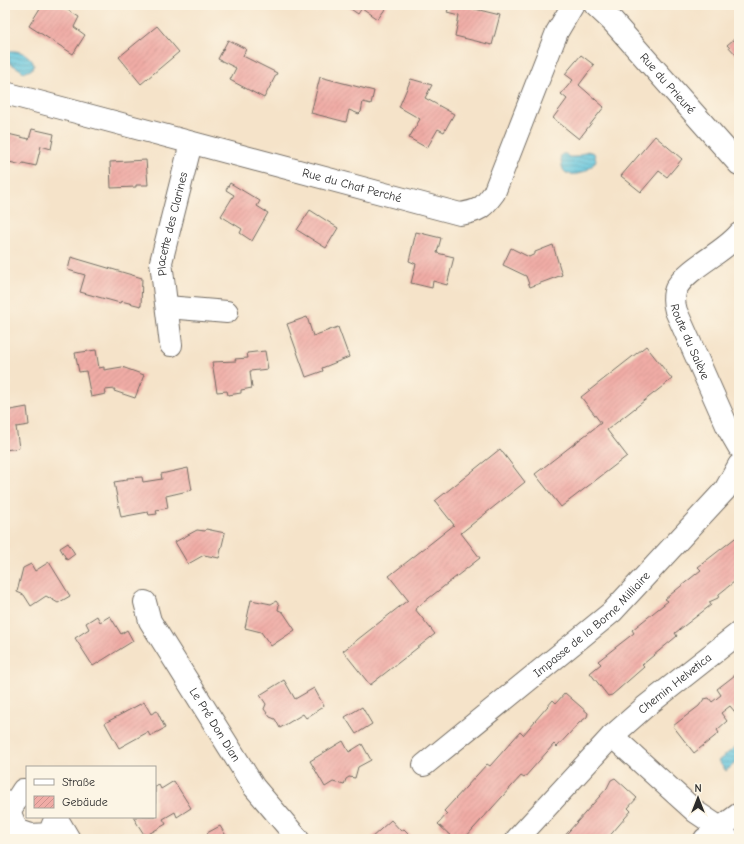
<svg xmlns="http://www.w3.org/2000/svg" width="744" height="844" viewBox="0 0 744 844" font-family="'Comic Neue',sans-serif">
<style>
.water{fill:url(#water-rules);stroke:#467884}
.building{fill:url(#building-hatch)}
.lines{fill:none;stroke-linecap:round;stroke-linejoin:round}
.minor-casing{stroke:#726b62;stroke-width:24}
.minor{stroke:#fff;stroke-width:22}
.labels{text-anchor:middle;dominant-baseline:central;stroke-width:3;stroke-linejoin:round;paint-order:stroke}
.street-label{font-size:12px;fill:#2b2b2b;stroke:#fcf5e5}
</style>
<defs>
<pattern id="water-rules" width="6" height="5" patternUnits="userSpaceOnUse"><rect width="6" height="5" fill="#60c4dd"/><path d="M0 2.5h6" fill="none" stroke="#4f9fb3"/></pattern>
<pattern id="building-hatch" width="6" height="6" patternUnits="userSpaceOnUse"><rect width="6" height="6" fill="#f0aca6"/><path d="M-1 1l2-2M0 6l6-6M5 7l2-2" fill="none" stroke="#ce948f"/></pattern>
</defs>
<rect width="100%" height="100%" fill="#fcf5e5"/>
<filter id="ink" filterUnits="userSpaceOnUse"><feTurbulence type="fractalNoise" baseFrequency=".025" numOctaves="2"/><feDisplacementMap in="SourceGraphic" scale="8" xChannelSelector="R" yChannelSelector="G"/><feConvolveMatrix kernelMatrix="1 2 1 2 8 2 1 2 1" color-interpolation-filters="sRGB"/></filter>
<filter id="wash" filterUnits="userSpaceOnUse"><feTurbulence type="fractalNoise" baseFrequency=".012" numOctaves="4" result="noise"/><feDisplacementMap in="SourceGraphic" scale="16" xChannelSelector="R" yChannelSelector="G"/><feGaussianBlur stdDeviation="0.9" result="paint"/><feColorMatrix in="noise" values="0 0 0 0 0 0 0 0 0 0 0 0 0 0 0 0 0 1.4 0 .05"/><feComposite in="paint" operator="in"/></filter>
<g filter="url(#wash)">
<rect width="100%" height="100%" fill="#f5e3c9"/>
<!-- water -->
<path class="water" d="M10 51C20 50 31 55 34 65L31 70 24 72 10 63 8 55Z
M587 151 594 153 596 160C592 170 574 179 565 172 561 168 562 162 560 157L562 154H566L569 157H576Z
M739 744V760L726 771 718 761Z"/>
<g id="blocks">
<!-- building -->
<path class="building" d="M42 5H60L79 17 74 27 85 35 73 54 29 26Z
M345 5H388L378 19 362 8 358 14Z
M449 5H471V8L500 15 492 45 455 36 459 16 447 13Z
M157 26 179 52 141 84 119 57Z
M739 35V58L727 45Z
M228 40 246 49 243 56 277 73 264 98 230 80 236 68 218 59Z
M581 55 594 65 579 85 604 107 579 139 553 118 567 99 561 94 573 80 565 74Z
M320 77 374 91 371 104 363 102 361 112 359 114 349 110 346 122 311 113Z
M411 79 432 85 425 98 454 114 444 132 438 129 427 148 409 138 420 119 399 107Z
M32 129 54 134 51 149 41 146 36 166 23 163 22 165 5 161V144L8 134 29 139Z
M655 136 682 159 667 177 659 171 641 192 621 176Z
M146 160 148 185H136V187L111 188 110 162Z
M230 183 260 201 257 206 268 213 252 241 240 233 242 229 221 216 234 195 226 190Z
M310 210 338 228 326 248 297 230Z
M416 232 441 238 437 253 454 257 447 285 433 281 432 288 411 283 416 264 409 261Z
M553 245 562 275 530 287 526 276 503 265 511 248 529 257 535 254V252Z
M71 257 142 278 141 306 121 301 120 303 80 292 85 275 68 270Z
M307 317 313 336 338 327 349 357 322 368 323 371 306 377 287 324Z
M646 346 672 379 607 430 627 456 561 507 535 474 601 423 581 397Z
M96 350 99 368 104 367V370L122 367 144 375 135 398 114 391 115 389 105 390 106 394 91 397 86 371 79 372 75 353Z
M265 351 268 369 250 371 252 388 241 390V393L228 395 227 391 217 392 212 362 236 361 235 359 248 358 247 353Z
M27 407 29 425 16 427 19 448 5 450V411Z
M500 449 525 482 461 533 480 558 415 609 435 634 370 685 343 651 408 600 389 576 454 525 435 501Z
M188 468 192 490 166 496 168 508 156 510 157 514 149 515 148 512 121 517 114 482 127 480V478L142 477 143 482 162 479 161 474Z
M206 529 225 533 219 558 204 555 188 564 175 542 197 530 205 531Z
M5 530 8 549 5 550Z
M739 535V578L719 594 718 598 709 602 711 605 675 633 677 636 642 665 644 667 612 695 608 696 590 673 601 664 598 661 634 633 632 630 668 601 665 599 701 570 698 567Z
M68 543 75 554 67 560 60 548Z
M49 562 70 596 58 603 46 596 31 606 24 595 17 592 23 568 31 564 35 571Z
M251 600 271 604 276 601 279 605 278 610 283 612 295 630 271 646 261 632 245 628Z
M97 616 100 622 110 616 121 634 127 630 133 641 93 666 75 638 89 629 86 623Z
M739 672V709L735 712 730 706 721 713 727 721 717 730 719 733 694 753 673 726 699 706 704 699 709 698 712 702 721 695 717 689Z
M284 680 295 699 314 688 324 706 306 718 303 714 280 728 275 719 270 717 264 709 266 704 260 695Z
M565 693 588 713 587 717 579 723 557 747 554 744 524 778 521 776 464 839H454L438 824 447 814 444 811 487 764 490 766 520 732 523 735 553 700 556 703Z
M144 702 151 714 157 711 165 728 150 736 148 732 119 748 105 723Z
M362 707 372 724 356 734 345 717Z
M343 741 349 752 362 744 371 760 358 767 355 778 349 777 346 779 344 785 333 782 325 787 310 761Z
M615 778 637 798 628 808 631 811 607 839H562L607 788 611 780Z
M174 781 191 808 177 817 175 812 163 819 166 824 145 836 133 817H155V787L159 785 161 789Z
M391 820 401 831 404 829 414 839H370Z
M220 826 228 839H210L207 833Z"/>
</g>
</g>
<g filter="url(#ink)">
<use href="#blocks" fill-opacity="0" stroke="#726b62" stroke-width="1"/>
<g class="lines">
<!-- minor casing -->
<g class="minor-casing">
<g id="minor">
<path id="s1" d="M595 5 613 22 739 164"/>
<path id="s2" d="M5 93 460 214C479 211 483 208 494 193L557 32 573 5"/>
<path id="s3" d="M739 234C723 253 689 267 677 287 673 294 674 304 676 311L728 428 739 447"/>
<path d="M167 307 227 312"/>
<path id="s4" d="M171 345 161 262 191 143"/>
<path id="s5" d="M145 602 150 621 254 787 298 839"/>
<path d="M612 736 696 812 720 828 728 839"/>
<path id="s6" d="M424 765 612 612 725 490 739 465"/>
<path d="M5 801 17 830 31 835 49 834 56 817"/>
<path d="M10 810 23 790H27"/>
<path d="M56 817 69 839"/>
<path id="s7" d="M517 839 612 736 645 707 739 633"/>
<path d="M705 839 739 814"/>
</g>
</g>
<!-- minor -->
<use href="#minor" class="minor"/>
</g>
</g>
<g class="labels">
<!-- street labels -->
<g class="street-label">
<text stroke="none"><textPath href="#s1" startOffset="107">Rue du Prieuré</textPath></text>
<text stroke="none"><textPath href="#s2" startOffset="359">Rue du Chat Perché</textPath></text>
<text stroke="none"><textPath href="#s4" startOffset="123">Placette des Clarines</textPath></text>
<text stroke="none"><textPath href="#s3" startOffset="140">Route du Salève</textPath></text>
<text stroke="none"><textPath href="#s6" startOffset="219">Impasse de la Borne Milliaire</textPath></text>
<text stroke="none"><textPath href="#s7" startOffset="222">Chemin Helvetica</textPath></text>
<text stroke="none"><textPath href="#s5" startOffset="142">Le Pré Don Dian</textPath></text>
</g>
</g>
<!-- margin -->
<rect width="744" height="844" fill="none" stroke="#fcf5e5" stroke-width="20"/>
<!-- legend -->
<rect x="26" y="766" width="130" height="52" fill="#fcf5e5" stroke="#a8a49b"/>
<rect x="34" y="779" width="20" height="6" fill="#ffffff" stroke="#a8a49b"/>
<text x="62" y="786" font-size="12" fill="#2b2b2b">Straße</text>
<rect x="34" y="796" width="20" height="12" fill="url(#building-hatch)" stroke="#a8a49b"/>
<text x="62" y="806" font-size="12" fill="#2b2b2b">Gebäude</text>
<!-- north arrow -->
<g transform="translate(698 798)" stroke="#fcf5e5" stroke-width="3" paint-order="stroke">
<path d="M0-3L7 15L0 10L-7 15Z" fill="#2b2b2b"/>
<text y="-6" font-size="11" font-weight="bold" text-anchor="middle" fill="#2b2b2b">N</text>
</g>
</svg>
